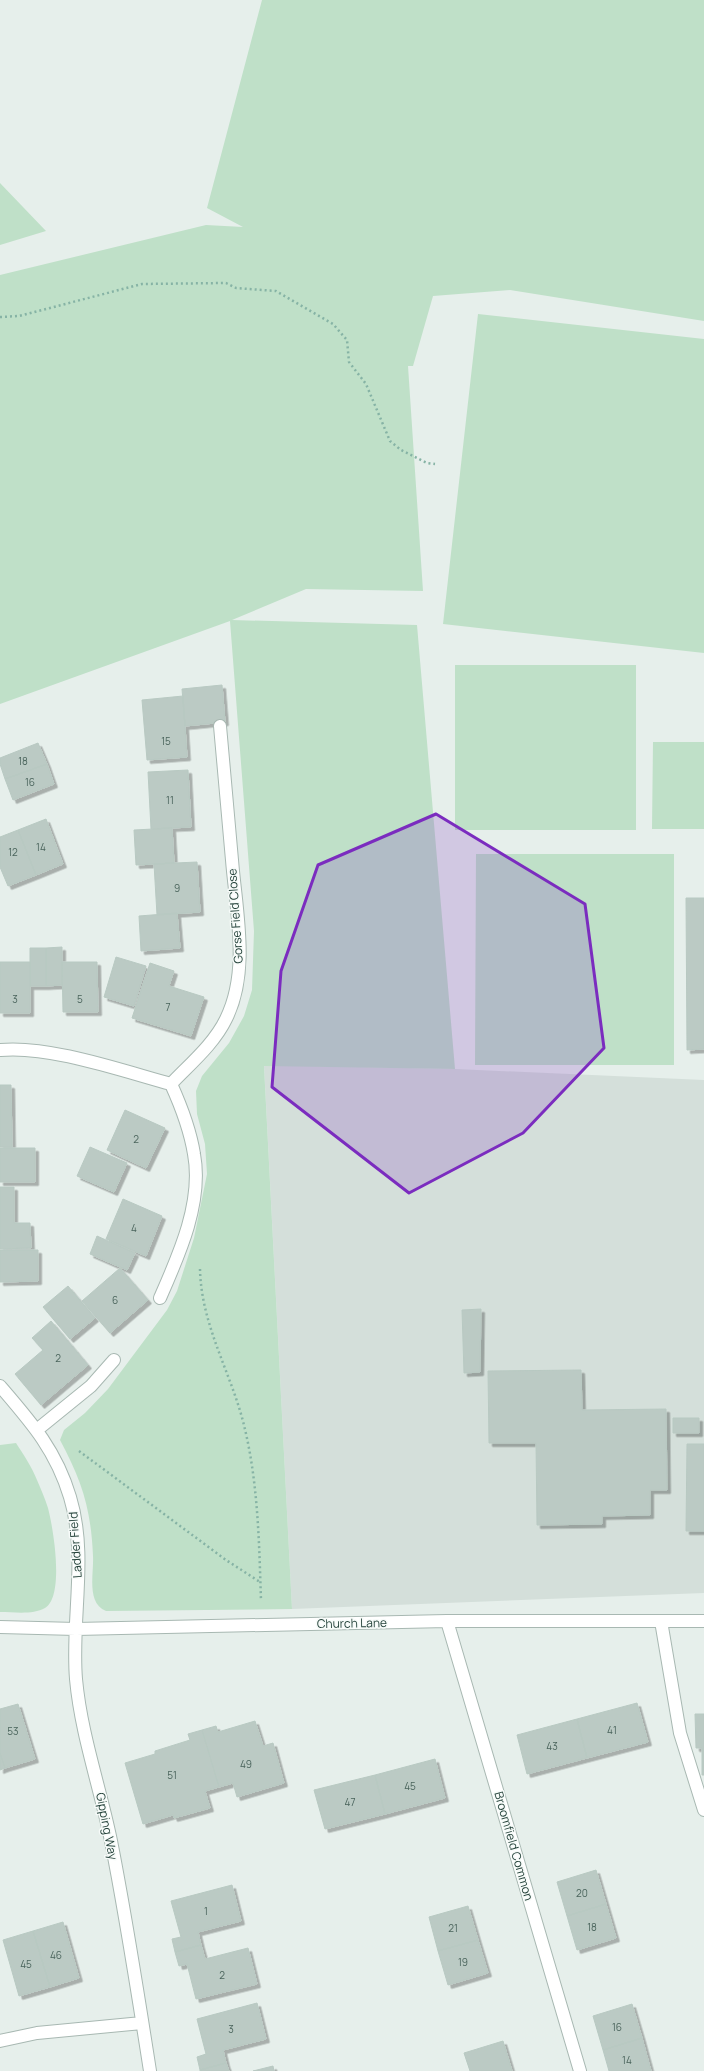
<svg xmlns="http://www.w3.org/2000/svg" width="704" height="2071" viewBox="0 0 704 2071" font-family="Manrope,sans-serif">
<style>
.built{fill:#d4dfda}
.green{fill:#bfe0c8}
.building{fill:#bbcac4;stroke:#b8c9c2;filter:url(#shadow)}
.lines{fill:none;stroke-linecap:round;stroke-linejoin:round}
.minor-casing{stroke:#a8b8b2;stroke-width:14}
.path{stroke:#86b3a5;stroke-width:2.5;stroke-dasharray:2 3;stroke-linecap:butt}
.minor{stroke:#fff;stroke-width:12}
.marked{fill:#7b2cbf;fill-opacity:0.2;stroke:#7b2cbf;stroke-width:3;stroke-linejoin:round}
.labels{text-anchor:middle;dominant-baseline:central;stroke-width:3;stroke-linejoin:round;paint-order:stroke}
.number-label{font-size:10px;fill:#4a645c}
.street-label{font-size:12px;fill:#24423a;stroke:#f7fbf9}
</style>
<defs>
<filter id="shadow"><feDropShadow dx="3.5" dy="3.5" stdDeviation="0" flood-color="#0004"/></filter>
</defs>
<rect width="100%" height="100%" fill="#e6efeb"/>
<!-- built -->
<path class="built" d="M264 1065 455 1069 704 1080V1593L292 1609Z"/>
<!-- green -->
<path class="green" d="M262 0H704V321L510 290 433 296 413 366H408L423 591 306 589 232 620 417 625 455 1069 264 1066 292 1609 106 1611C86 1603 94 1574 93 1556 91 1509 82 1481 60 1440L64 1430 85 1413 108 1389 167 1310 177 1291 194 1238 207 1174 205 1144 197 1114 196 1091 202 1076 229 1043 244 1016 252 990 254 931 230 621 0 704V275L206 225 243 227 207 208Z
M0 183 46 231 0 245Z
M478 314 704 339V653L443 624Z
M455 665H636V830H455Z
M653 742H704V829H652Z
M476 854H674V1065H475Z
M16 1443C23 1454 32 1467 37 1480 41 1489 45 1499 48 1508 53 1527 65 1596 45 1608 33 1615 14 1612 0 1612V1445Z"/>
<!-- building -->
<path class="building" d="M222 685 225 722 185 726 182 689Z
M183 696 187 757 147 760 142 700Z
M38 743 47 764 5 779 0 764V758Z
M47 764 54 784 13 800 5 779Z
M188 770 191 827 151 829 148 772Z
M46 819 63 864 36 875 18 830Z
M172 828 174 863 136 865 134 830Z
M18 830 36 875 8 886 0 867V837Z
M197 862 200 912 157 915 154 864Z
M686 898H704V1049L687 1050Z
M177 913 180 948 141 951 139 916Z
M62 947V985L46 986V948Z
M30 948H46V986H30Z
M116 957 146 966 134 1006 104 997Z
M0 962H30V1013H0Z
M62 962H97L98 1012H63Z
M150 963 174 971 169 986 204 997 191 1036 132 1018Z
M0 1085H11L12 1147H0Z
M125 1110 165 1128 146 1168 107 1150Z
M90 1147 127 1163 114 1192 77 1176Z
M0 1148H35V1182H0Z
M0 1187H14V1223H30L31 1248 0 1249Z
M123 1199 162 1216 146 1256 106 1239Z
M97 1236 135 1253 127 1270 90 1254Z
M0 1250H38V1281L0 1282Z
M120 1268 148 1300 110 1333 82 1301Z
M68 1286 95 1318 70 1339 43 1307Z
M481 1309 480 1372 464 1373 462 1310Z
M51 1321 88 1365 41 1405 15 1374 43 1350 32 1338Z
M581 1370 582 1410 666 1409 667 1490H650V1515L602 1516V1524L537 1525 536 1443H489L488 1371Z
M673 1418H699V1433H673Z
M687 1444H704V1531H686Z
M637 1703 648 1742 587 1758 577 1719Z
M18 1704 35 1759 5 1768 0 1753V1709Z
M695 1714H704V1775H702V1748H696Z
M577 1719 587 1758 527 1774 517 1735Z
M255 1721 263 1746 273 1743 284 1783 237 1797 233 1783 219 1787 202 1730 216 1726 218 1732Z
M202 1730 219 1787 205 1791 210 1808 174 1818 173 1815 143 1824 125 1763 155 1754V1751L190 1740 188 1734Z
M0 1753 5 1768 0 1770Z
M435 1759 445 1798 385 1814 375 1775Z
M375 1775 385 1814 325 1829 314 1790Z
M596 1870 606 1904 567 1916 557 1882Z
M232 1885 241 1921 198 1932 201 1945 175 1952 172 1939 181 1937 171 1901Z
M606 1904 616 1938 577 1950 567 1916Z
M468 1906 478 1940 438 1951 429 1917Z
M63 1922 79 1978 50 1987 33 1931Z
M33 1931 50 1987 19 1996 3 1940Z
M478 1940 488 1973 448 1985 438 1951Z
M201 1945 205 1959 248 1948 257 1984 196 1999 187 1964 179 1966 175 1952Z
M257 2003 266 2039 223 2050 226 2063 200 2070 197 2057 206 2054 197 2019Z
M632 2004 642 2038 603 2050 593 2016Z
M642 2038 651 2071H609L603 2050Z
M503 2041 512 2071H470L464 2053Z
M226 2063 229 2071H200V2070Z
M273 2066 274 2071H253Z"/>
<g class="lines">
<!-- minor casing -->
<g class="minor-casing">
<path id="minor" d="M0 1050C49 1045 123 1071 171 1084 181 1106 190 1129 194 1154 203 1202 179 1255 160 1298
M171 1084C190 1064 214 1044 226 1019 250 971 236 911 232 860 228 815 224 771 220 726
M0 1386C31 1422 56 1450 70 1497 88 1556 71 1619 76 1679 81 1734 100 1787 111 1841 126 1917 138 1994 150 2071
M38 1429 91 1386 114 1360
M447 1621 580 2071
M661 1621 680 1733 704 1810
M0 1627 76 1629 447 1621H704
M0 2041 37 2033 142 2023"/>
</g>
<!-- path -->
<path class="path" d="M0 317 19 316 142 284 226 283 236 288 276 291 333 324 347 340 349 362 366 384 390 441 401 450 427 463 435 464
M200 1269C201 1321 227 1366 241 1414 258 1474 259 1539 261 1601
M79 1451 226 1560 260 1582"/>
<!-- minor -->
<use href="#minor" class="minor"/>
</g>
<!-- marked area -->
<path class="marked" d="M436 814 585 904 604 1048 523 1133 409 1193 272 1087 281 971 318 865Z"/>
<g class="labels">
<!-- number labels -->
<g class="number-label">
<text x="166" y="741">15</text>
<text x="23" y="761">18</text>
<text x="30" y="782">16</text>
<text x="170" y="800">11</text>
<text x="41" y="847">14</text>
<text x="13" y="852">12</text>
<text x="177" y="888">9</text>
<text x="15" y="999">3</text>
<text x="80" y="999">5</text>
<text x="168" y="1007">7</text>
<text x="136" y="1139">2</text>
<text x="134" y="1228">4</text>
<text x="115" y="1300">6</text>
<text x="58" y="1358">2</text>
<text x="612" y="1730">41</text>
<text x="13" y="1731">53</text>
<text x="552" y="1746">43</text>
<text x="246" y="1764">49</text>
<text x="172" y="1775">51</text>
<text x="410" y="1786">45</text>
<text x="350" y="1802">47</text>
<text x="582" y="1893">20</text>
<text x="206" y="1911">1</text>
<text x="592" y="1927">18</text>
<text x="453" y="1928">21</text>
<text x="56" y="1955">46</text>
<text x="463" y="1962">19</text>
<text x="26" y="1964">45</text>
<text x="222" y="1975">2</text>
<text x="617" y="2027">16</text>
<text x="231" y="2029">3</text>
<text x="627" y="2060">14</text>
</g>
<!-- street labels -->
<g class="street-label">
<text transform="translate(235 916) rotate(-94)">Gorse Field Close</text>
<text transform="translate(75 1545) rotate(-94)">Ladder Field</text>
<text transform="translate(352 1623) rotate(-1)">Church Lane</text>
<text transform="translate(107 1826) rotate(79)">Gipping Way</text>
<text transform="translate(514 1846) rotate(74)">Broomfield Common</text>
</g>
</g>
</svg>
